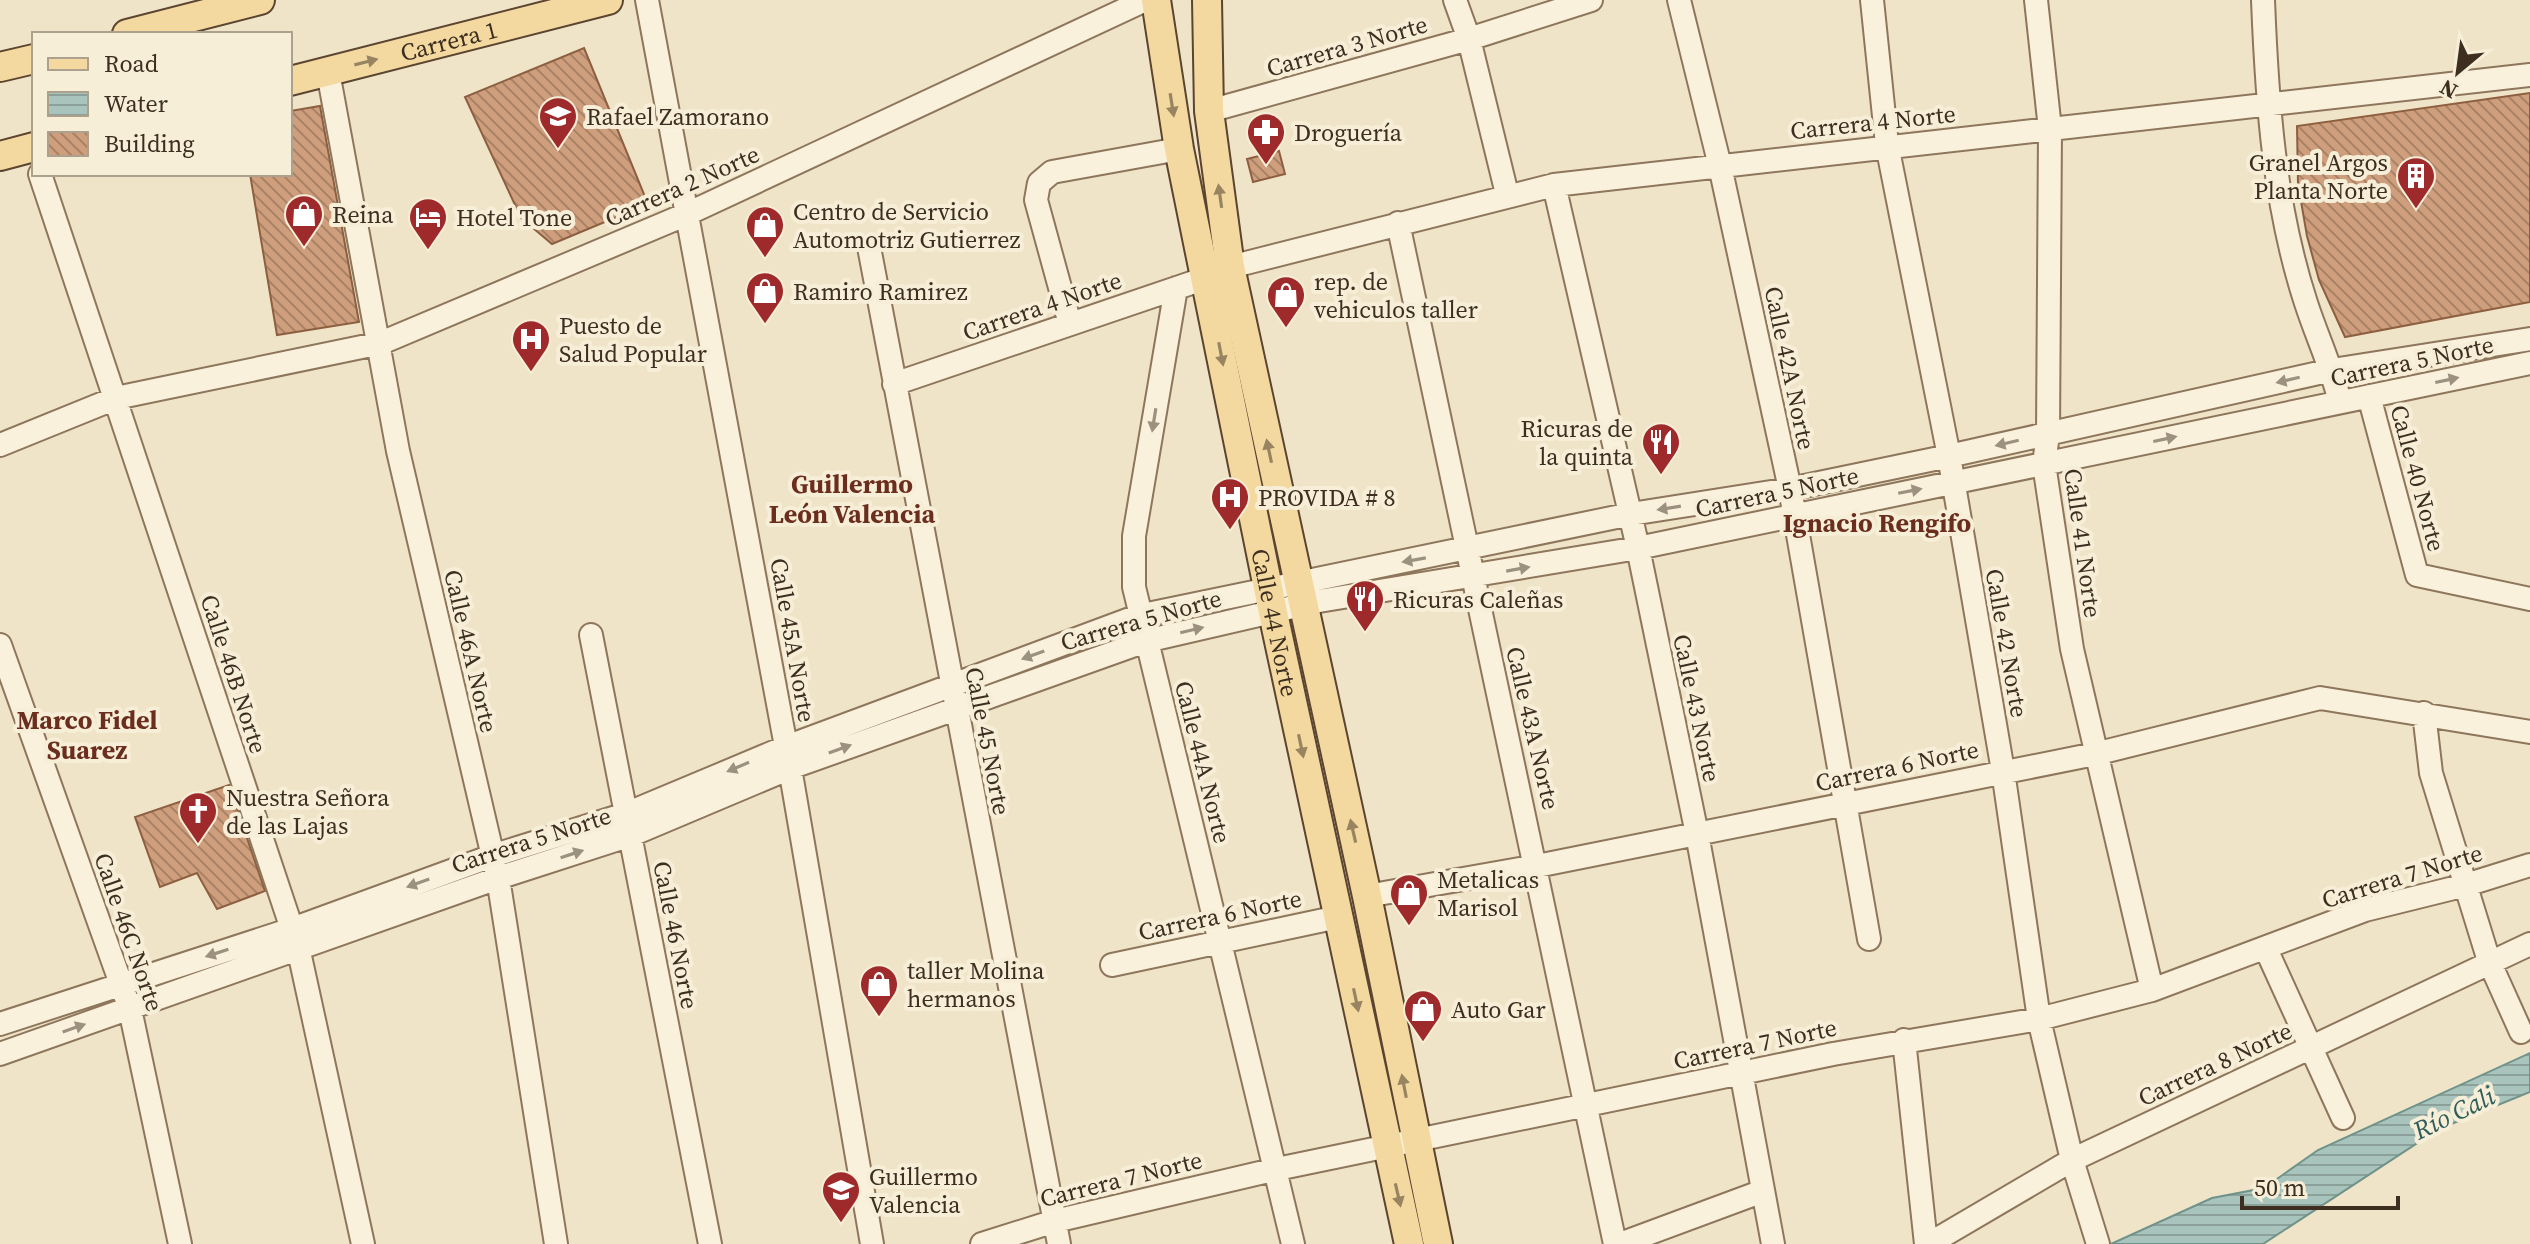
<svg xmlns="http://www.w3.org/2000/svg" width="2530" height="1244" viewBox="0 0 2530 1244" font-family="'Source Serif 4',serif">
<style>
.water{fill:url(#water-rules);stroke:#6f938a;stroke-width:2}
.building{fill:url(#building-back-hatch);stroke:#8d5f41;stroke-width:2}
.lines{fill:none;stroke-linecap:round;stroke-linejoin:round}
.minor-casing{stroke:#8d765c;stroke-width:26}
.major-casing{stroke:#5b4430;stroke-width:32}
.minor{stroke:#faf1dc;stroke-width:22}
.major{stroke:#f3d9a0;stroke-width:28}
.oneway{fill:#988460}
.oneway2{fill:#9c907e}
.labels{text-anchor:middle;dominant-baseline:central;stroke-width:8;stroke-linejoin:round;paint-order:stroke}
.street-label{font-size:24px;fill:#3d2e20;stroke:#f7eed8}
.poi-label{font-size:24px;fill:#3d2e20;stroke:#f7eed8;text-anchor:start}
.neighbourhood-label{font-size:26px;font-weight:bold;fill:#6b2e1e;stroke:#f7eed8}
.water-label{font-size:26px;font-style:italic;fill:#2f5d5a;stroke:#f7eed8}
</style>
<defs>
<pattern id="water-rules" width="6" height="5" patternUnits="userSpaceOnUse" patternTransform="scale(2)"><rect width="6" height="5" fill="#a9c4bc"/><path d="M0 2.5h6" fill="none" stroke="#8ba098"/></pattern>
<pattern id="building-back-hatch" width="6" height="6" patternUnits="userSpaceOnUse" patternTransform="scale(2)"><rect width="6" height="6" fill="#cf9f7d"/><path d="M-1 5l2 2M0 0l6 6M5-1l2 2" fill="none" stroke="#a98266"/></pattern>
</defs>
<rect width="100%" height="100%" fill="#f0e4c8"/>
<!-- water -->
<path class="water" d="M2530 1053V1092L2439 1129 2263 1244H2111L2212 1198 2264 1188 2318 1150Z"/>
<!-- building -->
<path class="building" d="M584 48 648 204 552 244 521 218 465 97Z
M2530 93V302L2345 337 2319 280 2307 236 2298 184 2297 126Z
M320 106 359 322 277 335 250 174H290V111Z
M1279 151 1285 174 1253 182 1247 159Z
M229 785 265 891 217 909 197 873 160 887 135 817Z"/>
<g class="lines">
<!-- minor casing -->
<g class="minor-casing">
<path id="minor" d="M647 0 790 768 872 1244
M1455 0 1469 39 1507 194
M1679 0 1720 166 1790 489 1869 939
M1872 0 1887 145 1949 456 2003 771 2039 1019 2072 1160 2098 1244
M2036 0 2050 129 2048 434 2044 464 2072 649 2152 990
M2263 0C2267 102 2274 205 2306 303 2317 337 2332 368 2340 402
M328 72 398 451 498 878 556 1244
M1209 111 1469 39 1591 0
M40 174 298 947 363 1244
M1554 185 1638 548 1697 834 1773 1244
M1398 223 1615 1244
M869 247 1059 1244
M1230 267 1554 185 2530 75
M1176 288 1134 536V587L1293 1244
M1070 324 1036 200 1039 183 1052 172 1179 149
M894 384 1206 278
M2369 396 2417 575 2530 599
M0 445 116 398 381 343 687 214 1141 2
M591 635 710 1244
M0 645 130 1009 180 1244
M2424 713 2431 773 2489 961 2521 1032
M1367 896 1537 866 2095 754 2320 698 2530 732
M2266 949 2343 1118
M1112 965 1338 917
M0 1024 292 929 492 856 626 814 786 747 1138 616 1631 514 1790 489 1949 456 2332 370 2530 339
M1904 1040 1926 1244
M0 1054 498 878 631 835 790 768 1146 641 1319 601 1638 548 2530 363
M982 1244 1055 1221 1277 1169 1833 1054 2039 1019 2152 990 2365 910 2466 885 2530 865
M1620 1244 1763 1191
M1929 1244 2072 1160 2530 944"/>
</g>
<!-- major casing -->
<g class="major-casing">
<g id="major">
<path id="s1" d="M1156 0 1179 149 1276 627 1409 1244"/>
<path d="M1207 0 1209 111 1230 267 1367 896 1438 1244"/>
<path d="M127 34 260 0"/>
<path d="M0 67 34 59"/>
<path id="s2" d="M290 81 608 0"/>
<path d="M0 156 34 147"/>
</g>
</g>
<!-- minor -->
<use href="#minor" class="minor"/>
<!-- major -->
<use href="#major" class="major"/>
</g>
<!-- one-way arrows -->
<defs><path id="oneway-solid" d="M-6-.8H1V-3.2L6.5 0L1 3.2V.8H-6Z" transform="scale(2)"/></defs>
<g class="oneway">
<use href="#oneway-solid" transform="translate(366 62) rotate(-14)"/>
<use href="#oneway-solid" transform="translate(1172 105) rotate(81)"/>
<use href="#oneway-solid" transform="translate(1220 196) rotate(-98)"/>
<use href="#oneway-solid" transform="translate(1221 354) rotate(79)"/>
<use href="#oneway-solid" transform="translate(1269 451) rotate(-102)"/>
<use href="#oneway-solid" transform="translate(1301 746) rotate(78)"/>
<use href="#oneway-solid" transform="translate(1353 831) rotate(-103)"/>
<use href="#oneway-solid" transform="translate(1356 1000) rotate(78)"/>
<use href="#oneway-solid" transform="translate(1404 1086) rotate(-101)"/>
<use href="#oneway-solid" transform="translate(1398 1195) rotate(77)"/>
</g>
<g class="oneway2">
<use href="#oneway-solid" transform="translate(2288 380) rotate(167)"/>
<use href="#oneway-solid" transform="translate(2447 380) rotate(-12)"/>
<use href="#oneway-solid" transform="translate(1154 420) rotate(99)"/>
<use href="#oneway-solid" transform="translate(2165 439) rotate(-12)"/>
<use href="#oneway-solid" transform="translate(2007 443) rotate(167)"/>
<use href="#oneway-solid" transform="translate(1910 491) rotate(-11)"/>
<use href="#oneway-solid" transform="translate(1669 508) rotate(171)"/>
<use href="#oneway-solid" transform="translate(1414 560) rotate(170)"/>
<use href="#oneway-solid" transform="translate(1518 569) rotate(-10)"/>
<use href="#oneway-solid" transform="translate(1192 630) rotate(-13)"/>
<use href="#oneway-solid" transform="translate(1033 655) rotate(160)"/>
<use href="#oneway-solid" transform="translate(840 749) rotate(-20)"/>
<use href="#oneway-solid" transform="translate(738 767) rotate(157)"/>
<use href="#oneway-solid" transform="translate(572 854) rotate(-18)"/>
<use href="#oneway-solid" transform="translate(418 883) rotate(160)"/>
<use href="#oneway-solid" transform="translate(217 953) rotate(162)"/>
<use href="#oneway-solid" transform="translate(74 1028) rotate(-19)"/>
</g>
<!-- icons -->
<defs>
<g id="school-pin" transform="scale(2)"><path d="M0 17L-7.5 6A9.5 9.5 0 1 1 7.5 6Z" fill="#9e2a2b" stroke="#f7eed8"/><path d="M0-5L7-2L0 1L-7-2ZM-4 1L0 2.5L4 1V4Q0 6-4 4Z" fill="#fff"/></g>
<g id="pharmacy-pin" transform="scale(2)"><path d="M0 17L-7.5 6A9.5 9.5 0 1 1 7.5 6Z" fill="#9e2a2b" stroke="#f7eed8"/><path d="M-2-6h4v4h4v4h-4v4h-4v-4h-4v-4h4Z" fill="#fff"/></g>
<g id="building-pin" transform="scale(2)"><path d="M0 17L-7.5 6A9.5 9.5 0 1 1 7.5 6Z" fill="#9e2a2b" stroke="#f7eed8"/><path d="M-4-6H4V6H1V3H-1V6H-4ZM-2.5-4.3h1.7v1.8h-1.7ZM.8-4.3h1.7v1.8H.8ZM-2.5-1h1.7V.8h-1.7ZM.8-1h1.7V.8H.8Z" fill="#fff"/></g>
<g id="shop-pin" transform="scale(2)"><path d="M0 17L-7.5 6A9.5 9.5 0 1 1 7.5 6Z" fill="#9e2a2b" stroke="#f7eed8"/><path d="M-5-2.5h2.3a2.7 3.5 0 0 1 5.4 0H5L5.5 6h-11ZM-1.5-2.5h3a1.5 2.3 0 0 0-3 0Z" fill="#fff"/></g>
<g id="hotel-pin" transform="scale(2)"><path d="M0 17L-7.5 6A9.5 9.5 0 1 1 7.5 6Z" fill="#9e2a2b" stroke="#f7eed8"/><path d="M-6-4.5h1.5V1H6V5H4.5V3h-9V5H-6ZM-4 0a1.8 1.8 0 1 1 3.6 0ZM.5 0V-2.5h3Q6-2.5 6 0Z" fill="#fff"/></g>
<g id="hospital-pin" transform="scale(2)"><path d="M0 17L-7.5 6A9.5 9.5 0 1 1 7.5 6Z" fill="#9e2a2b" stroke="#f7eed8"/><path d="M-5-5h3v3.5h4V-5h3V5h-3V1.5h-4V5h-3Z" fill="#fff"/></g>
<g id="restaurant-pin" transform="scale(2)"><path d="M0 17L-7.5 6A9.5 9.5 0 1 1 7.5 6Z" fill="#9e2a2b" stroke="#f7eed8"/><path d="M-5-6h1v4h1v-4h1v4h1v-4h1v5L-1.5 .5V6h-2V.5L-5-1ZM5-6V6H3V1.5H1.5Q1.5-4 5-6Z" fill="#fff"/></g>
<g id="church-pin" transform="scale(2)"><path d="M0 17L-7.5 6A9.5 9.5 0 1 1 7.5 6Z" fill="#9e2a2b" stroke="#f7eed8"/><path d="M-1.2-6h2.4v3.5h3.3v2.4h-3.3V6h-2.4V-.1h-3.3v-2.4h3.3Z" fill="#fff"/></g>
</defs>
<g fill-rule="evenodd">
<use href="#school-pin" x="558" y="116"/>
<use href="#pharmacy-pin" x="1266" y="132"/>
<use href="#building-pin" x="2416" y="176"/>
<use href="#shop-pin" x="304" y="214"/>
<use href="#hotel-pin" x="428" y="217"/>
<use href="#shop-pin" x="765" y="225"/>
<use href="#shop-pin" x="765" y="291"/>
<use href="#shop-pin" x="1286" y="295"/>
<use href="#hospital-pin" x="531" y="339"/>
<use href="#restaurant-pin" x="1661" y="442"/>
<use href="#hospital-pin" x="1230" y="497"/>
<use href="#restaurant-pin" x="1365" y="599"/>
<use href="#church-pin" x="198" y="811"/>
<use href="#shop-pin" x="1409" y="893"/>
<use href="#shop-pin" x="879" y="984"/>
<use href="#shop-pin" x="1423" y="1009"/>
<use href="#school-pin" x="841" y="1190"/>
</g>
<g class="labels">
<!-- street labels -->
<g class="street-label">
<text stroke="none"><textPath href="#s2" startOffset="164">Carrera 1</textPath></text>
<text transform="translate(1347 46) rotate(-16)">Carrera 3 Norte</text>
<text transform="translate(1873 122) rotate(-6)">Carrera 4 Norte</text>
<text transform="translate(682 186) rotate(-24)">Carrera 2 Norte</text>
<text transform="translate(1042 306) rotate(-19)">Carrera 4 Norte</text>
<text transform="translate(2412 361) rotate(-12)">Carrera 5 Norte</text>
<text transform="translate(1790 368) rotate(78)">Calle 42A Norte</text>
<text transform="translate(2418 478) rotate(75)">Calle 40 Norte</text>
<text transform="translate(1777 492) rotate(-12)">Carrera 5 Norte</text>
<text transform="translate(2083 543) rotate(82)">Calle 41 Norte</text>
<text transform="translate(1141 620) rotate(-16)">Carrera 5 Norte</text>
<text stroke="none"><textPath href="#s1" startOffset="634">Calle 44 Norte</textPath></text>
<text transform="translate(793 640) rotate(80)">Calle 45A Norte</text>
<text transform="translate(2007 643) rotate(80)">Calle 42 Norte</text>
<text transform="translate(471 651) rotate(77)">Calle 46A Norte</text>
<text transform="translate(234 674) rotate(72)">Calle 46B Norte</text>
<text transform="translate(1697 708) rotate(78)">Calle 43 Norte</text>
<text transform="translate(1533 728) rotate(77)">Calle 43A Norte</text>
<text transform="translate(988 741) rotate(79)">Calle 45 Norte</text>
<text transform="translate(1203 762) rotate(76)">Calle 44A Norte</text>
<text transform="translate(1897 766) rotate(-12)">Carrera 6 Norte</text>
<text transform="translate(531 840) rotate(-18)">Carrera 5 Norte</text>
<text transform="translate(2402 876) rotate(-17)">Carrera 7 Norte</text>
<text transform="translate(1220 915) rotate(-12)">Carrera 6 Norte</text>
<text transform="translate(129 932) rotate(71)">Calle 46C Norte</text>
<text transform="translate(676 935) rotate(79)">Calle 46 Norte</text>
<text transform="translate(1755 1044) rotate(-12)">Carrera 7 Norte</text>
<text transform="translate(2215 1064) rotate(-25)">Carrera 8 Norte</text>
<text transform="translate(1121 1179) rotate(-14)">Carrera 7 Norte</text>
</g>
<!-- poi labels -->
<g class="poi-label">
<text x="586" y="116">Rafael Zamorano</text>
<text x="1294" y="132">Droguería</text>
<text x="2388" y="162" text-anchor="end">Granel Argos<tspan x="2388" dy="28">Planta Norte</tspan></text>
<text x="793" y="211">Centro de Servicio<tspan x="793" dy="28">Automotriz Gutierrez</tspan></text>
<text x="332" y="214">Reina</text>
<text x="456" y="217">Hotel Tone</text>
<text x="1314" y="281">rep. de<tspan x="1314" dy="28">vehiculos taller</tspan></text>
<text x="793" y="291">Ramiro Ramirez</text>
<text x="559" y="325">Puesto de<tspan x="559" dy="28">Salud Popular</tspan></text>
<text x="1633" y="428" text-anchor="end">Ricuras de<tspan x="1633" dy="28">la quinta</tspan></text>
<text x="1258" y="497">PROVIDA # 8</text>
<text x="1393" y="599">Ricuras Caleñas</text>
<text x="226" y="797">Nuestra Señora<tspan x="226" dy="28">de las Lajas</tspan></text>
<text x="1437" y="879">Metalicas<tspan x="1437" dy="28">Marisol</tspan></text>
<text x="907" y="970">taller Molina<tspan x="907" dy="28">hermanos</tspan></text>
<text x="1451" y="1009">Auto Gar</text>
<text x="869" y="1176">Guillermo<tspan x="869" dy="28">Valencia</tspan></text>
</g>
<!-- neighbourhood labels -->
<g class="neighbourhood-label">
<text x="852" y="484">Guillermo<tspan x="852" dy="30">León Valencia</tspan></text>
<text x="1877" y="523">Ignacio Rengifo</text>
<text x="87" y="720">Marco Fidel<tspan x="87" dy="30">Suarez</tspan></text>
</g>
<!-- water labels -->
<g class="water-label">
<text transform="translate(2454 1113) rotate(-26)">Río Cali</text>
</g>
</g>
<!-- legend -->
<rect x="32" y="32" width="260" height="144" fill="#f7eed8" stroke="#ada18e" stroke-width="2"/>
<rect x="48" y="58" width="40" height="12" fill="#f3d9a0" stroke="#ada18e" stroke-width="2"/>
<text x="104" y="72" font-size="24" fill="#3d2e20">Road</text>
<rect x="48" y="92" width="40" height="24" fill="url(#water-rules)" stroke="#ada18e" stroke-width="2"/>
<text x="104" y="112" font-size="24" fill="#3d2e20">Water</text>
<rect x="48" y="132" width="40" height="24" fill="url(#building-back-hatch)" stroke="#ada18e" stroke-width="2"/>
<text x="104" y="152" font-size="24" fill="#3d2e20">Building</text>
<!-- north arrow -->
<g transform="translate(2458 72) rotate(209)" stroke="#f7eed8" stroke-width="6" paint-order="stroke">
<path d="M0-6L14 30L0 20L-14 30Z" fill="#3d2e20"/>
<text y="-12" font-size="22" font-weight="bold" text-anchor="middle" fill="#3d2e20">N</text>
</g>
<!-- scale -->
<path d="M2242 1196v12h156v-12" fill="none" stroke="#3d2e20" stroke-width="4"/>
<text x="2254" y="1196" font-size="24" fill="#3d2e20" stroke="#f7eed8" stroke-width="6" paint-order="stroke">50 m</text>
</svg>
